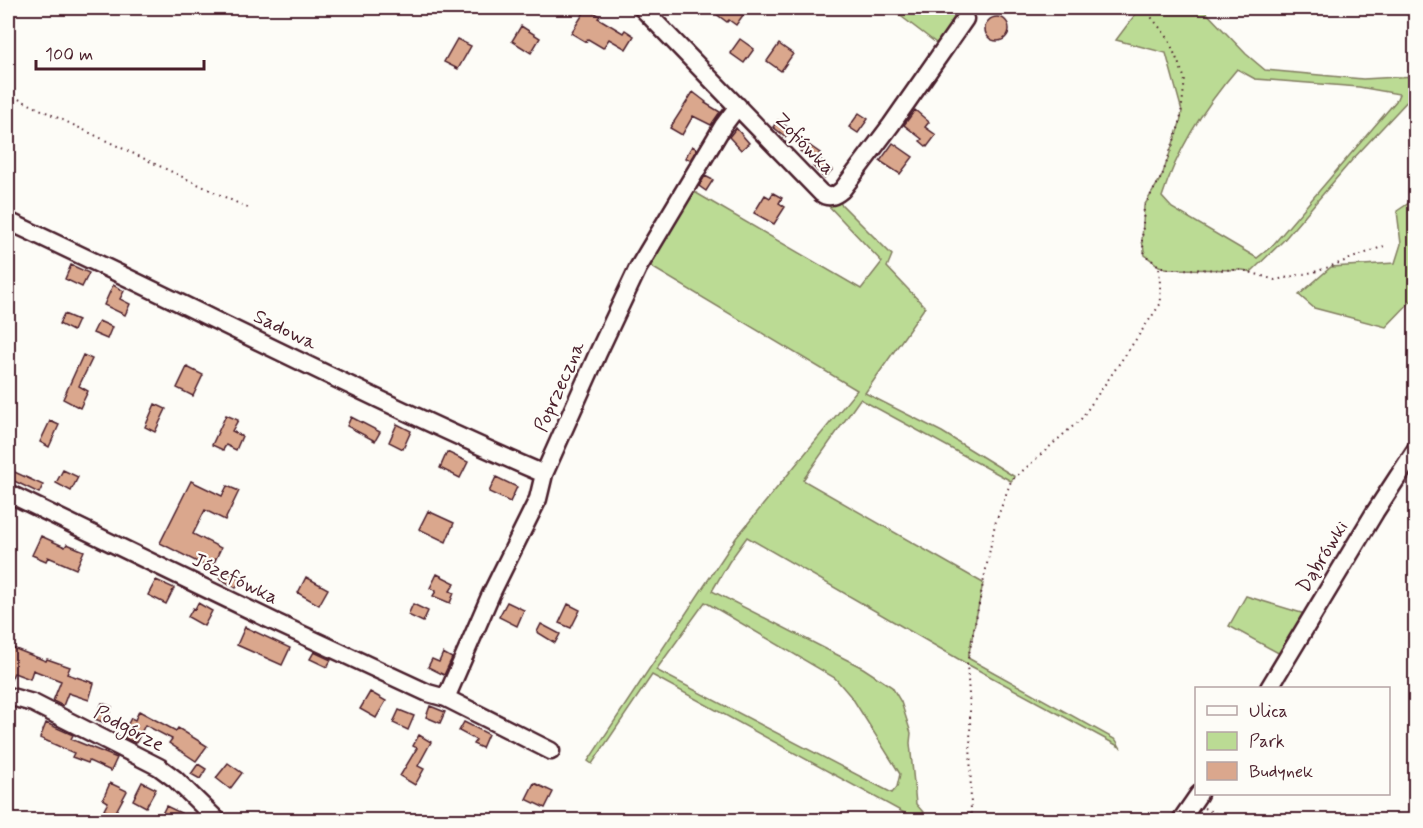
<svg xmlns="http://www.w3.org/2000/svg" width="1423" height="828" viewBox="0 0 1423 828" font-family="Mynerve,sans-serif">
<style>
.green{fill:#bbdb94;stroke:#827d60;stroke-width:1.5;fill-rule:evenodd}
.building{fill:#daa78d;stroke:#4a1f2b;stroke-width:1.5}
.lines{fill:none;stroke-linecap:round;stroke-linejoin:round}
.minor-casing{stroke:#4a1f2b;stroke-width:21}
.path{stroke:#4a1f2b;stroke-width:2;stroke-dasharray:1.5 4.5;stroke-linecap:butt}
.minor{stroke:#fdfcf7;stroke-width:16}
.labels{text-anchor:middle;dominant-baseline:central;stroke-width:4.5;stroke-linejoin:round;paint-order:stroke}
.street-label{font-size:20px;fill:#4a1f2b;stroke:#fdfcf7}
</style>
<rect width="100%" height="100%" fill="#fdfcf7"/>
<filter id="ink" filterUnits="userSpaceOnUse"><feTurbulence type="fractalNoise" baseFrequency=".0167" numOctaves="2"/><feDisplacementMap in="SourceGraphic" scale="12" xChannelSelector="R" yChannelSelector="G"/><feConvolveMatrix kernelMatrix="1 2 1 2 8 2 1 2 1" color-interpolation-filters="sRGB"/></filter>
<g filter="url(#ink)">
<!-- green -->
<path class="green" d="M897 8H972L944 49 894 11Z
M1140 8H1202L1246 54 1265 70 1363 79 1415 76V96H1412L1352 160 1283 241 1251 272 1243 270 1169 269 1159 266 1145 255 1142 241 1144 206 1162 176 1180 123 1182 111 1166 53 1116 40ZM1237 69 1255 79 1359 87 1399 94 1396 101 1272 246 1257 258 1172 208 1162 197C1177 150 1205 106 1237 69Z
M691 190 861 289 882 262 826 203 836 199 892 255 887 267 925 307 865 393 942 432 1015 477 1011 481 860 399 803 480 983 583 968 658 1116 740 1120 747 967 664 747 537 729 562 712 591 863 668 892 687 901 702 911 733 910 743 916 804 930 820H917L652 675 592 764 588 761 736 538 857 390 645 263ZM705 602 835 678 853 699 900 774 897 787 892 793 656 670Z
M1415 199V297L1386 327 1314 308 1299 295 1331 267 1395 263 1401 244 1397 211Z
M1246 596 1308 615 1284 656 1229 626Z"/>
<!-- building -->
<path class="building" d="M587 8 600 16 598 18 623 33 625 30 634 36 626 49 609 39 603 48 588 39 586 42 571 33Z
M708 8H740L746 11 736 25 729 20 727 22Z
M985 29a12 12 0 1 1 24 0a12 12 0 1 1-24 0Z
M521 26 540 38 531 53 512 41Z
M457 39 471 46 458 69 444 62Z
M740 39 754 49 744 63 730 53Z
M779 44 793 54 781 71 767 61Z
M693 92 706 102 705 103 720 112 711 125 693 116 682 135 670 128Z
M915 110 929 122 925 127 936 135 927 147 920 141 922 139 904 125Z
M859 113 868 119 858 133 849 127Z
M778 120 791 130 786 137 773 127Z
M736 128 749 143 741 150 729 137Z
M806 143 820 153 814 161 800 151Z
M893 143 913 157 900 174 880 161Z
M692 146 697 149 690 160 685 158Z
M820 159 832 170 824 178 813 166Z
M705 176 713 180 706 191 699 186Z
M773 193 782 198 779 203 785 207 774 224 754 213 765 195 770 198Z
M71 265 89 273 82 287 65 279Z
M113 285 124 291 120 299 130 304 125 315 104 305Z
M64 314 78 320 73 331 59 324Z
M99 321 112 327 107 339 93 333Z
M83 355 92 359 79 386 88 391 80 408 63 399Z
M187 367 203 375 193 396 177 388Z
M155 404 166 409 155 432 145 427Z
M226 415 238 420 232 431 242 436 236 450 226 445 223 450 212 445Z
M351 417 380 432 375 441 347 426Z
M50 421 59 425 49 447 40 442Z
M397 424 411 431 403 449 389 442Z
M447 452 468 462 460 478 440 468Z
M8 469 43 485 39 493 8 478Z
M63 470 78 477 71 491 56 483Z
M496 477 517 487 510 502 489 492Z
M191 481 222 496 227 486 239 491 225 520 205 510 193 534 221 548 211 569 160 543Z
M428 511 454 523 446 542 419 529Z
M41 536 65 547 67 544 84 551 76 569 48 557 46 561 32 555Z
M224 569 241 580 236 588 219 578Z
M437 574 455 583 450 591 454 593 450 603 433 596 436 591 430 588Z
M306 577 328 589 319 605 298 593Z
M156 580 174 588 166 604 148 595Z
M507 602 524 610 517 626 499 617Z
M198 603 212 611 204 626 188 617 193 608 195 609Z
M413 604 428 611 423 622 408 615Z
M568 604 580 610 571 628 559 623Z
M541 624 560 634 555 643 537 632Z
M245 627 290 648 282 665 237 645Z
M8 646 46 661 47 659 70 667 67 674 94 683 89 700 68 693 63 706 53 701 61 681 33 670 30 679 14 673 8 686Z
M314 652 331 660 327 667 310 659Z
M443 653 452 658 444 675 428 667 432 659 439 662Z
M370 692 386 701 376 718 360 709Z
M102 703 112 707 105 723 95 719Z
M430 706 445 712 440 723 426 717Z
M399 710 414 716 408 730 393 723Z
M139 711 176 731 178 728 207 746 196 761 169 743 172 739 145 725 136 743 125 738 127 734 124 732 131 718 135 720Z
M464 722 488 734 482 748 473 744 476 740 459 731Z
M46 723 73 735 71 739 117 758 111 771 89 761 88 763 72 757 74 753 40 738Z
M419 735 431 742 418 766 424 769 415 785 400 776 417 748 413 746Z
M228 763 242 773 230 789 216 778Z
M198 764 206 769 200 779 191 774Z
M142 782 156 789 146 807 133 800Z
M110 783 127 791 114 815 104 810 108 802 103 799Z
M534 783 553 792 545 808 526 799Z
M166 806 181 813 177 820H159Z"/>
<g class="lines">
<!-- minor casing -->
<g class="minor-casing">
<path id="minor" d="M642 8 821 193C829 199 835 196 842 190L891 125 965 19
M8 221C187 304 363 396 544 474
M8 493 277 623 428 693 446 698 551 751
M1269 688 1375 512 1416 449
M8 696 33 703 159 767 175 779 217 820
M446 698 491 594 538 499 544 474 598 353 638 268 723 126 738 106
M1181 820 1199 794"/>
</g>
<!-- path -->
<path class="path" d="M1144 8 1168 38 1185 79 1180 123 1162 176 1144 206 1142 241 1145 255 1159 266 1169 269 1243 270 1275 280 1318 271 1387 245
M8 94 250 209
M1204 808 1229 820
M971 820 970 710 967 664 995 524 1011 481 1081 419 1161 303 1159 266"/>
<!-- minor -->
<use href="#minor" class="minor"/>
</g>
</g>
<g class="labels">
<!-- street labels -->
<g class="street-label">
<text transform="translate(804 144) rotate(46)">Zofiówka</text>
<text transform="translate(285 330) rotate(26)">Sadowa</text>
<text transform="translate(560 387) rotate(-66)">Poprzeczna</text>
<text transform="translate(1323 557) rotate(-59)">Dąbrówki</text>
<text transform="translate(235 579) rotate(26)">Józefówka</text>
<text transform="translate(129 729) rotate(28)">Podgórze</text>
</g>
</g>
<!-- margin -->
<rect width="1423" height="828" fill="none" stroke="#fdfcf7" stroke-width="30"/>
<rect x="15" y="15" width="1393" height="798" fill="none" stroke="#4a1f2b" stroke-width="2" filter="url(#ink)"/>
<!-- legend -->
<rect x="1195" y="687" width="195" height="108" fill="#fdfcf7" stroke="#b5a4a5" stroke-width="1.5"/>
<rect x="1207" y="706" width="30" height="9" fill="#fdfcf7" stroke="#b5a4a5" stroke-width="1.5"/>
<text x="1249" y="717" font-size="18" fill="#4a1f2b">Ulica</text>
<rect x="1207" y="732" width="30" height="18" fill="#bbdb94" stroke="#b5a4a5" stroke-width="1.5"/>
<text x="1249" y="747" font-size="18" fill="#4a1f2b">Park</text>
<rect x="1207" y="762" width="30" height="18" fill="#daa78d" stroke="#b5a4a5" stroke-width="1.5"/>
<text x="1249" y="777" font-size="18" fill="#4a1f2b">Budynek</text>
<!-- scale -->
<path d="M36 60v9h168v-9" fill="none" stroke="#4a1f2b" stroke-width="3"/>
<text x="45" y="60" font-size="18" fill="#4a1f2b" stroke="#fdfcf7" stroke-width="4.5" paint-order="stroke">100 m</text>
</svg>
